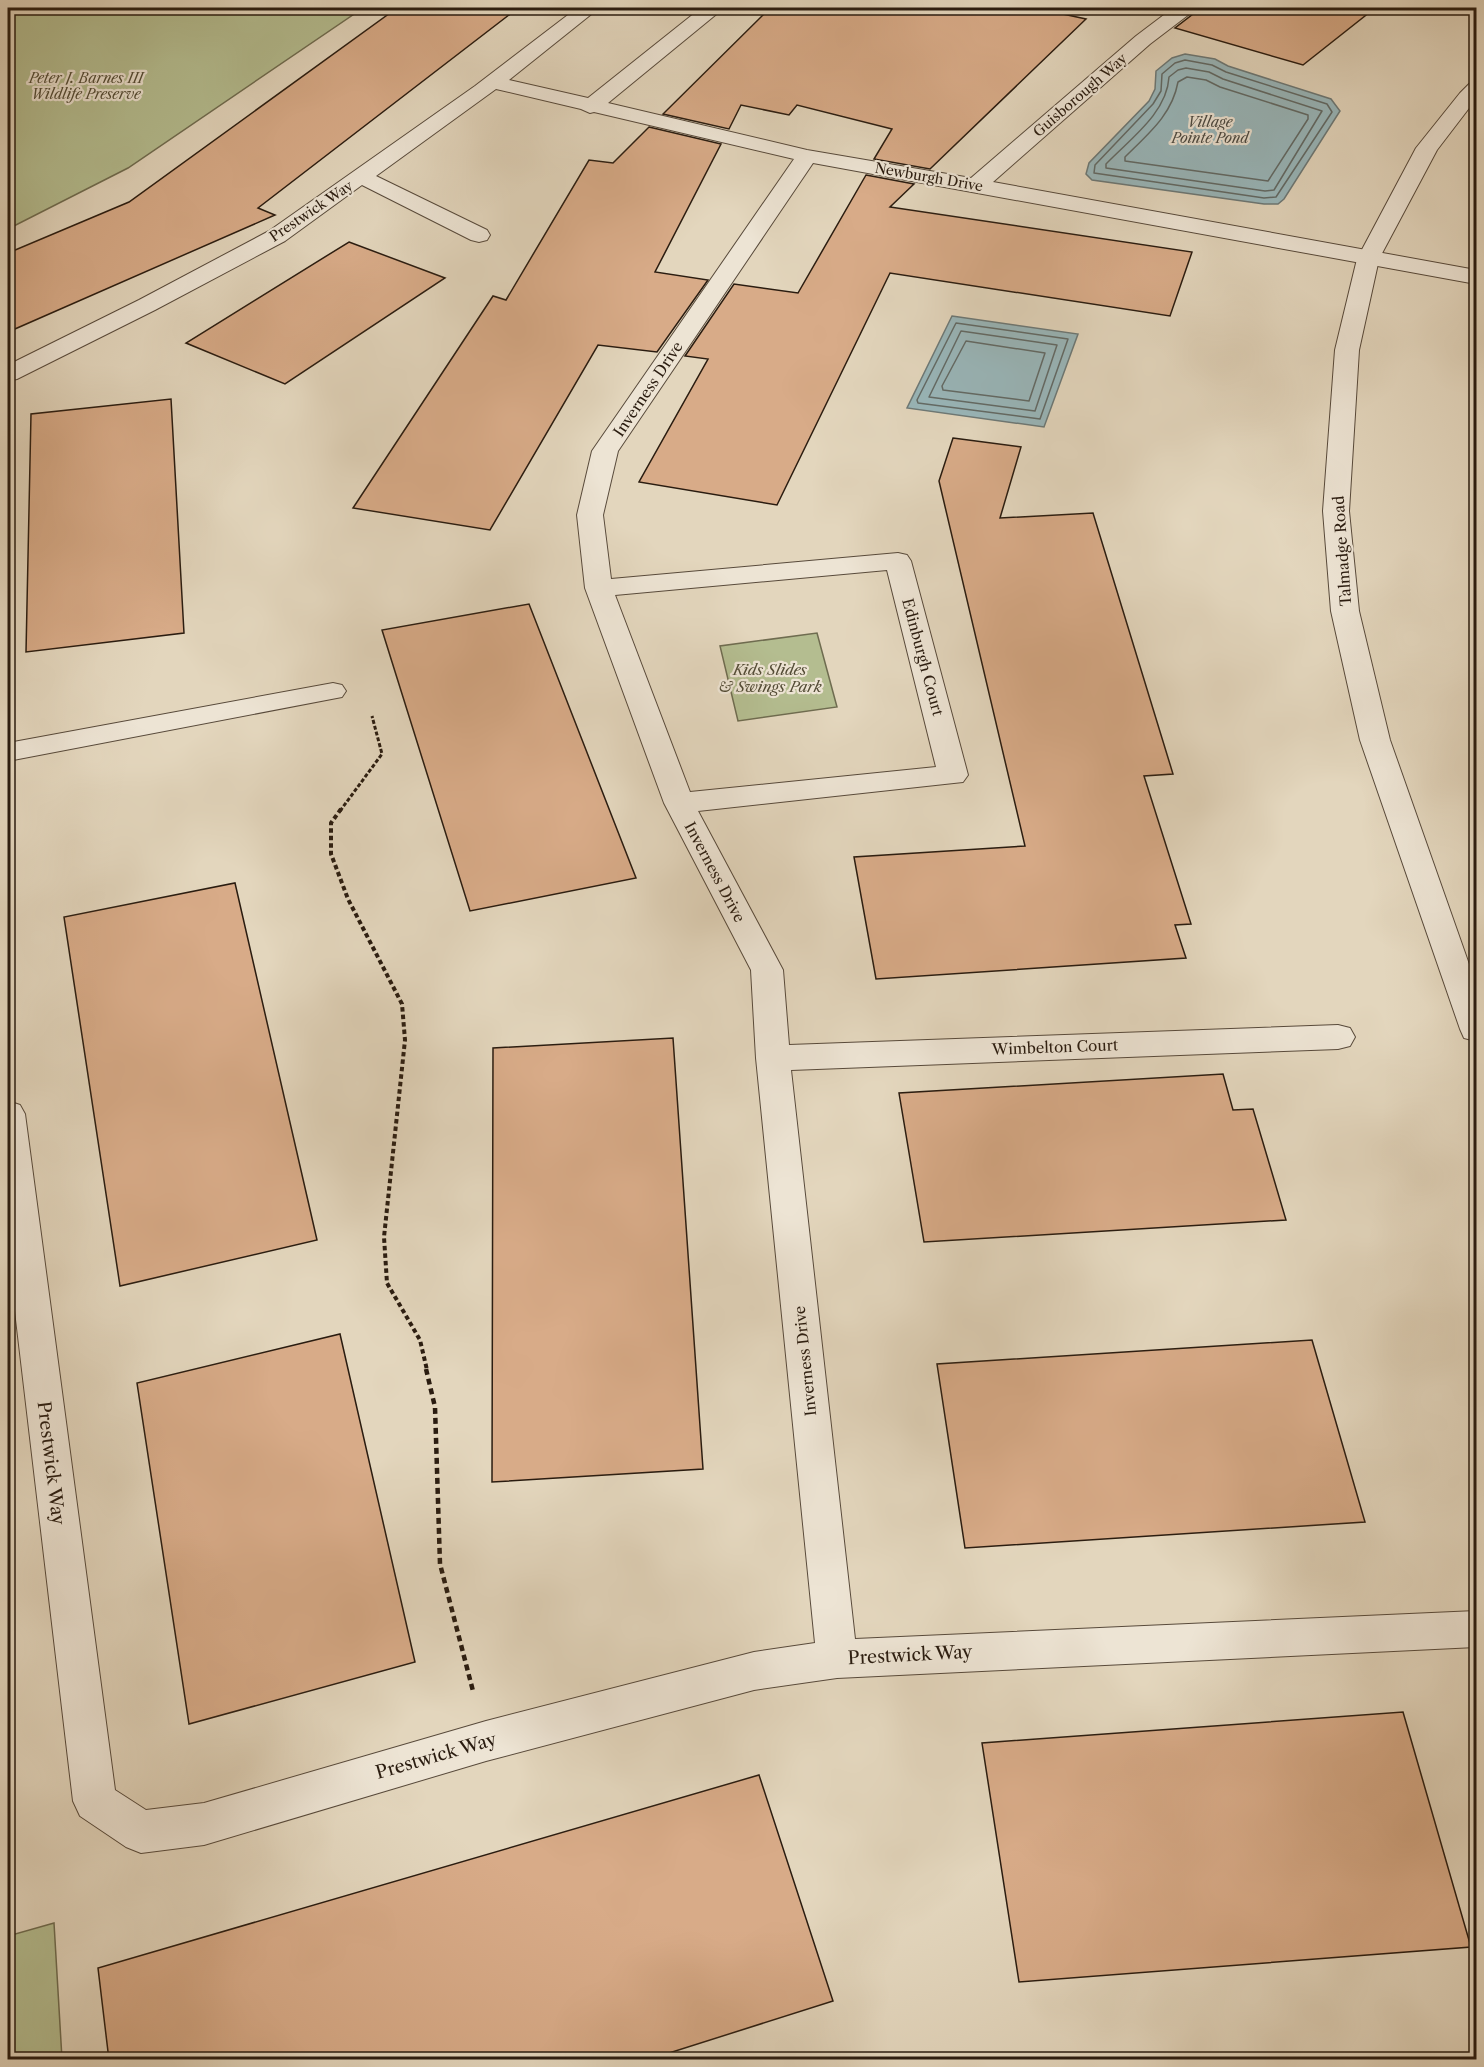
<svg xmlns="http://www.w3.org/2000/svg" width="1484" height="2067" viewBox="0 0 1484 2067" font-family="'Libre Caslon Text',serif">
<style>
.green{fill:#b4bd90;stroke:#6f6c50;stroke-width:1.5}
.water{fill:#99b7bb;stroke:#6d7977;stroke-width:1.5}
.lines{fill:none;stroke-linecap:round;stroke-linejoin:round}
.shore{stroke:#626a66;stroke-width:1.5}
.building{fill:#d8ab88;stroke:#2a1c10;stroke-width:1.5}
.service-casing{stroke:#584a3b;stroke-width:2}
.minor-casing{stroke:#584a3b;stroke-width:2}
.tertiary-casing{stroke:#584a3b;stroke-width:2}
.path-far2{stroke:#2a1c10;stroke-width:3;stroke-dasharray:4 2;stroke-linecap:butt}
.path-far1{stroke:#2a1c10;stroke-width:4;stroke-dasharray:4.5 3;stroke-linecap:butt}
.path{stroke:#2a1c10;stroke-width:4.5;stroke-dasharray:6 4;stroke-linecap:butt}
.service{fill:#ede4d4;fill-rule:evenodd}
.minor{fill:#ede4d4;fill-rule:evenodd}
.tertiary{fill:#ede4d4;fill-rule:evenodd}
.labels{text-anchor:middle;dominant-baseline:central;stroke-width:4.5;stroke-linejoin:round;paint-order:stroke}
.far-park-label{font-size:14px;font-style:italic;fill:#534c36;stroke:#ede4d4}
.far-street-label{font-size:14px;fill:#2a1c10;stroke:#ede4d4}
.far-water-label{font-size:14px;font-style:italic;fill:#4b4a43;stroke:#ede4d4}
.street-label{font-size:15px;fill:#2a1c10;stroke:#ede4d4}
.park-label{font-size:15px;font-style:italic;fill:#534c36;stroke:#ede4d4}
.near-street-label{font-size:18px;fill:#2a1c10;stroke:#ede4d4}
</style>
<rect width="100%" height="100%" fill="#e3d6bd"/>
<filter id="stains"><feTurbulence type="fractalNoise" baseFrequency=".00333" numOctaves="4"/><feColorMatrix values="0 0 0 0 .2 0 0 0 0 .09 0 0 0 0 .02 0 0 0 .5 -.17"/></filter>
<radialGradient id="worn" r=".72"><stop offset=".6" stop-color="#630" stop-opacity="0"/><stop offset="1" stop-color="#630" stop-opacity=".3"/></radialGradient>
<!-- green -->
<path class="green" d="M8 8H363L128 168 8 229Z
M817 633 837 707 738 721 720 646Z
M54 1923 62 2059H8V1936Z"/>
<!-- water -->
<path class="water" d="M1185 54 1215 59 1228 66 1331 99 1340 111 1284 199 1278 204H1264L1092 180 1086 174 1089 163 1149 101 1155 89 1156 71 1172 58Z
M952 316 1078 334 1044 427 907 408Z"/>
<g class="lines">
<!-- shore -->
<path class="shore" d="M1185 60 1212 65 1226 72 1327 104 1332 112 1276 197 1264 198 1094 173 1095 165 1153 104 1161 91 1162 74 1175 63Z
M1186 68 1209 72 1223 79 1322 111 1274 190 1265 191 1106 168V164C1130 139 1167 113 1169 77L1178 70Z
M1187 77 1206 80 1220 87 1308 115V119L1268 181 1125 161V157C1148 134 1172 115 1178 82Z
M956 323 1068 339 1040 419 918 403 917 400Z
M961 331 1057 345 1035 411 929 397Z
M966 341 1045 353 1029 401 943 390 942 386Z"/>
</g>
<!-- building -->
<path class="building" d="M397 8H518L258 208 275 215 8 332V253L129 202Z
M770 8H1035L1086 19 930 169 874 159 892 129 797 105 789 115 741 105 729 129 663 114Z
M1196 8H1375L1303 65 1175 28 1193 14Z
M649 127 721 144 655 272 708 280 657 352 598 345 490 530 353 508 493 296 506 300 589 160 613 163Z
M866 175 914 184 890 207 1192 252 1170 316 890 273 777 505 639 482 708 359 685 356 734 284 798 293Z
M349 242 445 278 285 384 186 343Z
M171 399 184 633 26 652 31 414Z
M953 438 1021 447 1000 518 1093 513 1173 774 1144 776 1191 924 1175 925 1186 958 876 979 854 857 1025 846 939 481Z
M529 604 636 878 470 911 382 630Z
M235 883 317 1240 120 1286 64 917Z
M673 1038 703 1469 492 1482 493 1048Z
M1223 1074 1233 1110 1253 1109 1286 1220 924 1242 899 1093Z
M340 1334 415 1662 189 1724 137 1383Z
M1312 1340 1365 1522 965 1548 937 1364Z
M1403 1712 1471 1947 1019 1982 982 1743Z
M759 1775 833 2001 647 2060H109L98 1968Z"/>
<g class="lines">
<!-- service casing -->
<g class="service-casing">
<path id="service" d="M333 683 342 685 346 691 342 697 8 761V743Z"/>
</g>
<!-- minor casing -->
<g class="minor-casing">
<path id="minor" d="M577 8H599L509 80 588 98 701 8H721L719 12 608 103 807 150 971 178 1136 36 1173 8H1194L1192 12 1150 44 993 182 1476 270V284L813 163 618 451 603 515 611 579 898 553 907 555 911 561 968 775 963 782 698 811 783 970 789 1045 1338 1025 1350 1028 1355 1037 1350 1046 1338 1049 791 1070 855 1639 1476 1611V1647L837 1678 754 1690 486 1761 204 1845 141 1853 126 1847 80 1816 73 1801 8 1252V1101L20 1105 25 1114 115 1790 146 1810 204 1803 486 1721 754 1652 815 1643 756 1058 751 970 664 803 585 588 577 515 592 451 794 159 594 112 590 113 581 109 496 89 376 176 487 230 490 235 487 240 479 242 471 240 362 185 285 241 155 310 17 379 8 381V365L139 300 269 231 475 86ZM887 570 936 767 690 792 615 595Z"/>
</g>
<!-- tertiary casing -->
<g class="tertiary-casing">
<path id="tertiary" d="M1476 82V99L1437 150 1379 259 1359 350 1349 511 1359 611 1390 740 1476 984V1041L1464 1038 1460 1029 1360 740 1331 611 1323 511 1335 350 1357 259 1416 148 1460 93 1469 84Z"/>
</g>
<!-- path-far2 -->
<path class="path-far2" d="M340 811 382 754 372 716"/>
<!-- path-far1 -->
<path class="path-far1" d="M341 809 331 823V854L348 899 402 1004 405 1040 384 1237 387 1283 420 1340 427 1370"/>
<!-- path -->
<path class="path" d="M426 1369 435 1407 440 1564 473 1691"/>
<!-- service -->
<use href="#service" class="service"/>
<!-- minor -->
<use href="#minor" class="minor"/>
<!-- tertiary -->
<use href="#tertiary" class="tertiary"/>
</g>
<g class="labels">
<!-- far-park labels -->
<g class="far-park-label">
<text x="86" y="78">Peter J. Barnes III<tspan x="86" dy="16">Wildlife Preserve</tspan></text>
</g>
<!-- far-street labels -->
<g class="far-street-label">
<text transform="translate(1080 95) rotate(-41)">Guisborough Way</text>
<text transform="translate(929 177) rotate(10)">Newburgh Drive</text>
<text transform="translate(311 211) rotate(-34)">Prestwick Way</text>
</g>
<!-- far-water labels -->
<g class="far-water-label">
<text x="1210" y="122">Village<tspan x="1210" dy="16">Pointe Pond</tspan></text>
</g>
<!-- street labels -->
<g class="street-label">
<text transform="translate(648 389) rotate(-56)">Inverness Drive</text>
<text transform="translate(1342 551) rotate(-94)">Talmadge Road</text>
<text transform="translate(923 657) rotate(75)">Edinburgh Court</text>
<text transform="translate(715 872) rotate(62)">Inverness Drive</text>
<text transform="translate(1055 1047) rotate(-2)">Wimbelton Court</text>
<text transform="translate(805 1361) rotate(-96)">Inverness Drive</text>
</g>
<!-- park labels -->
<g class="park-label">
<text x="770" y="669">Kids Slides<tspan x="770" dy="17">&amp; Swings Park</tspan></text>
</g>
<!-- near-street labels -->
<g class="near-street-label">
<text transform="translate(51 1463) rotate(83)">Prestwick Way</text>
<text transform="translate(910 1655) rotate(-3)">Prestwick Way</text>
<text transform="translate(436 1756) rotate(-16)">Prestwick Way</text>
</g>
</g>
<!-- margin -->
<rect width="1484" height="2067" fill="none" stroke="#e3d6bd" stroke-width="30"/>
<rect x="9" y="9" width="1466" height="2049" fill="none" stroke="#2a1c10" stroke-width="3"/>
<rect x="15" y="15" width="1454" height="2037" fill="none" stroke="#2a1c10" stroke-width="1.5"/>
<rect width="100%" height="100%" filter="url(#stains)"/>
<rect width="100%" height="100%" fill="url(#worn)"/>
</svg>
